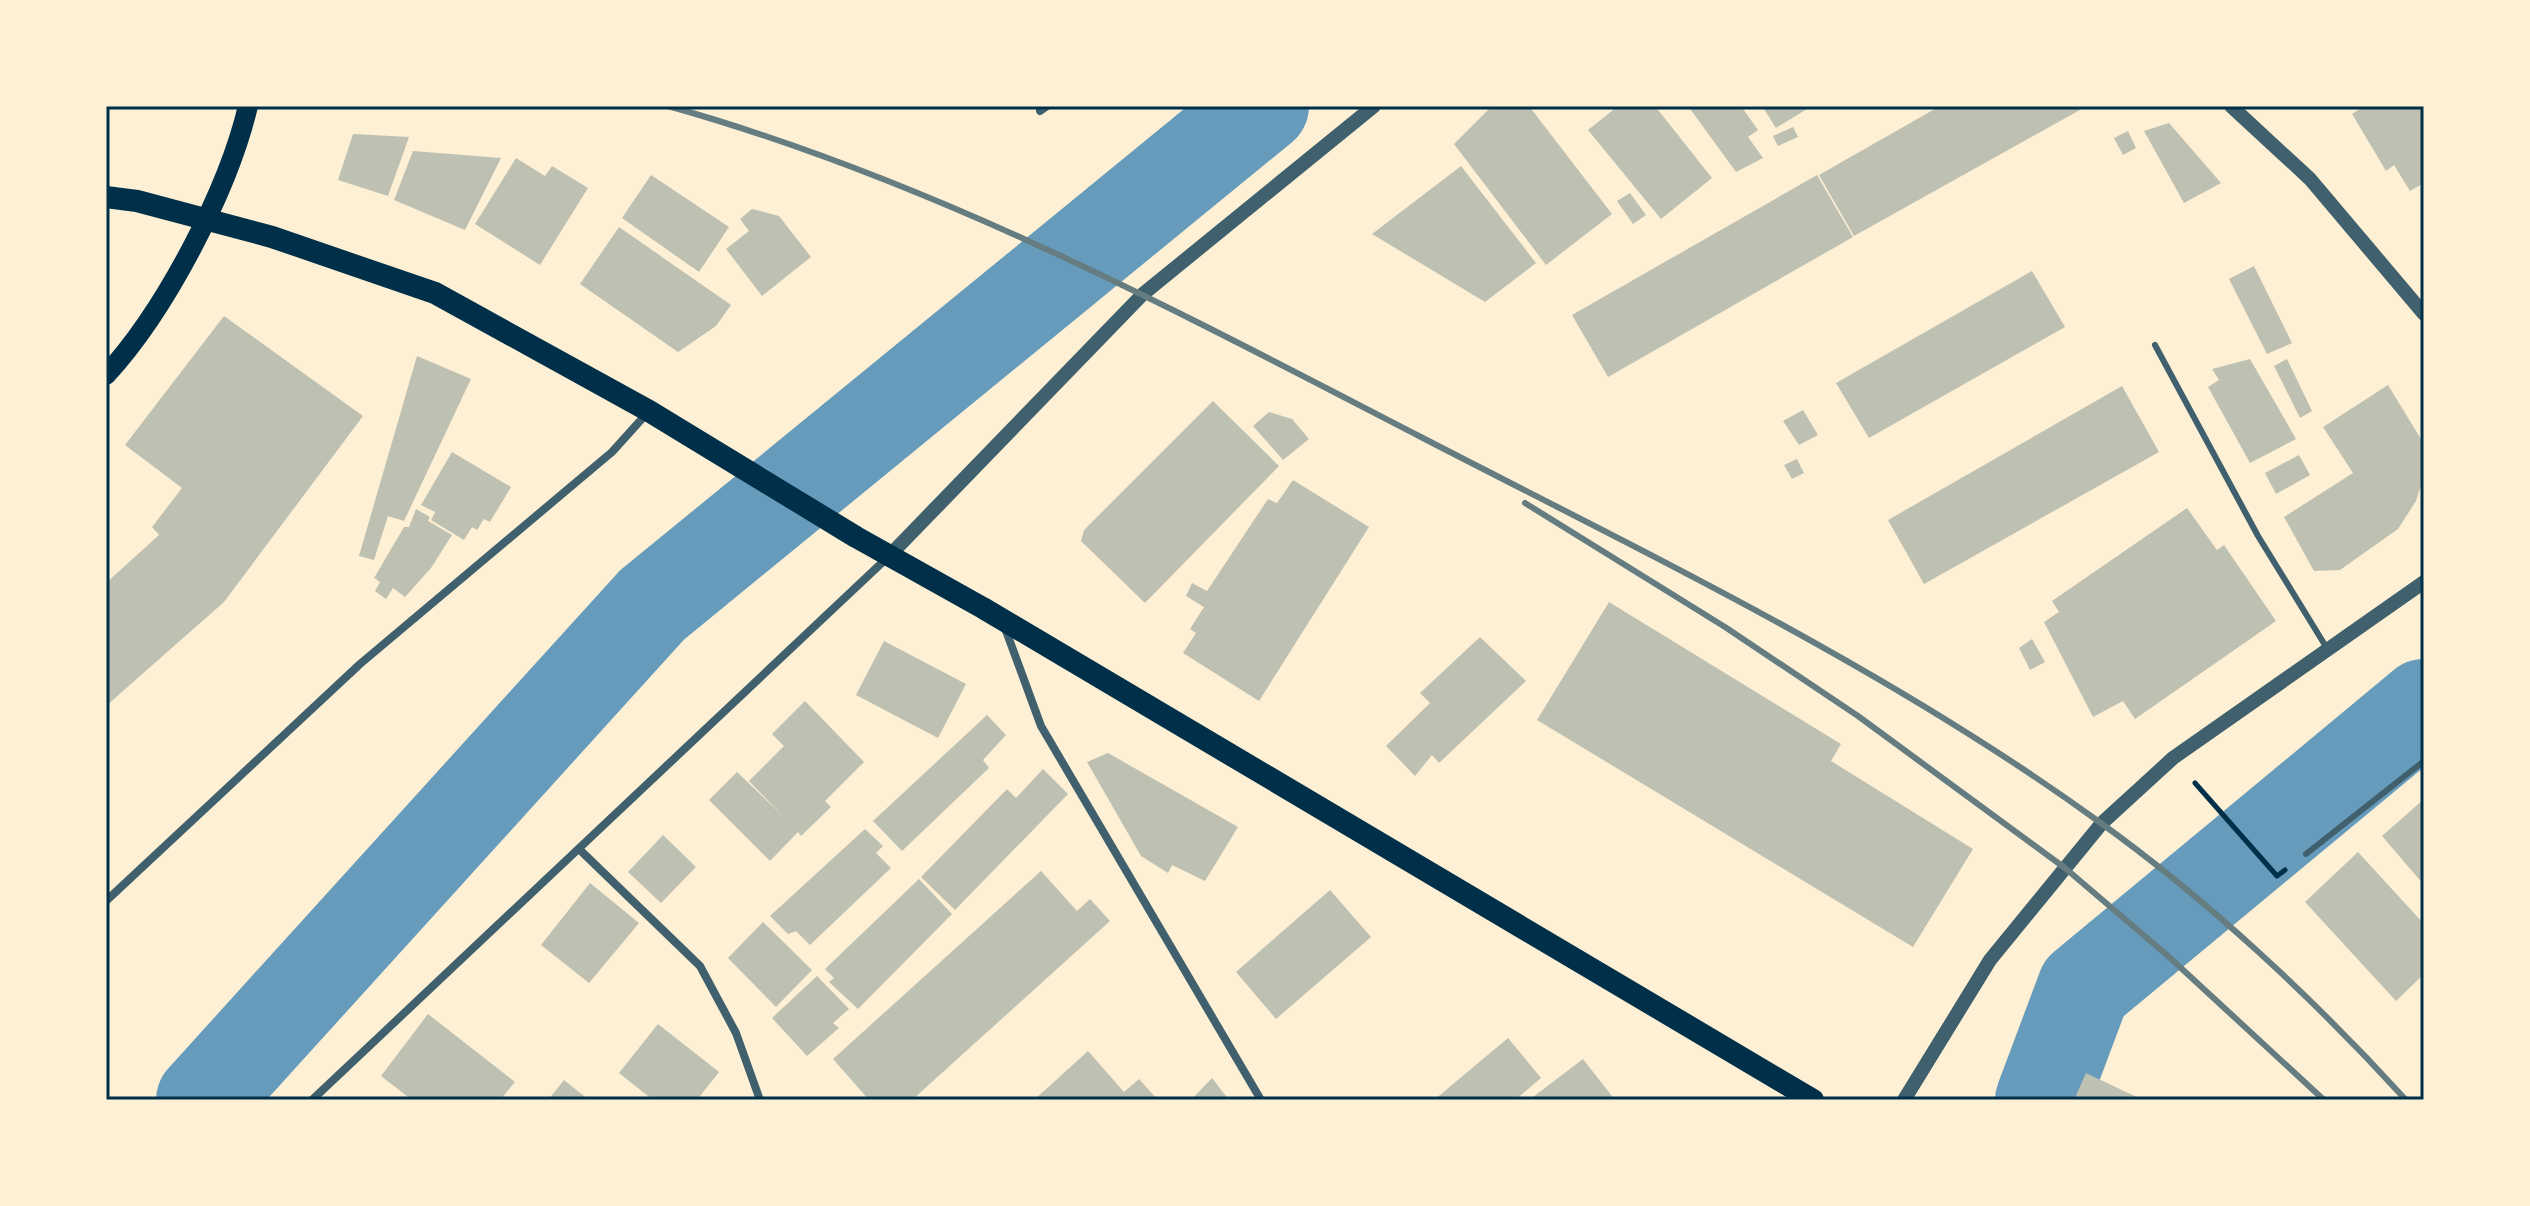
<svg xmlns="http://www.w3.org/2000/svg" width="2530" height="1206" viewBox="0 0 2530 1206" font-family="Signika,sans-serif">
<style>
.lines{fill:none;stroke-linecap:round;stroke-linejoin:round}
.river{stroke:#669bbc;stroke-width:94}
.building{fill:#bec0b2}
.path{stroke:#003049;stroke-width:5}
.service{stroke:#3f606c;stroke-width:6}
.minor{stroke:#3f606c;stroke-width:8}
.tertiary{stroke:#3f606c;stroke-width:14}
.primary{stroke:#003049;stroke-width:20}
.trunk{stroke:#003049;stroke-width:22}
.rail{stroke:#657d81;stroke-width:6}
.neatline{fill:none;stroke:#003049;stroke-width:3}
</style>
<rect width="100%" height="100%" fill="#fdf0d5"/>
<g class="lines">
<!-- river -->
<path class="river" d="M203 1100 652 605 1262 106
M2042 1100 2084 988 2424 706"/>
</g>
<!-- building -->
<path class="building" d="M1492 106H1529L1612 214 1546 265 1454 144Z
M1618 106H1655L1712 178 1661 219 1588 130Z
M1688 106H1741L1758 130 1748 137 1763 158 1736 172Z
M1762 106H1812L1776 128Z
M1940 106H2087L1854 236 1819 175Z
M2365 106H2418L2424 110V183L2410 191 2394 165 2386 171 2352 114Z
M2169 123 2221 183 2184 203 2144 131Z
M1793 127 1798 137 1778 146 1773 136Z
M2128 131 2136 148 2123 155 2114 138Z
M353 134 409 137 388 196 338 180Z
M413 151 501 158 465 230 394 200Z
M516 158 545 176 552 166 588 188 540 265 475 224Z
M1461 166 1536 263 1485 302 1372 234Z
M651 175 729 227 699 272 622 218Z
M1817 175 1853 237 1608 377 1572 315Z
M1630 193 1646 215 1633 224 1617 201Z
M752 209 779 216 811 257 762 296 726 249 749 231 740 219Z
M619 227 731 305 716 326 678 352 580 284Z
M2254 266 2292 343 2267 354 2229 279Z
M2032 271 2065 327 1869 438 1836 383Z
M224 316 363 416 224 602 106 706V583L159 535 152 527 182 488 125 445Z
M417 356 471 379 404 521 388 516 374 560 359 556Z
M2250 359 2296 439 2250 463 2208 387 2219 380 2212 369Z
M2287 359 2312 411 2300 418 2274 366Z
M2388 385 2424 444V476L2416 501 2398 529 2340 570 2314 571 2284 517 2353 473 2323 427Z
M2122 386 2159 452 1924 584 1888 520Z
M1213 401 1279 466 1145 603 1081 541 1084 530Z
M1803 410 1818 435 1799 445 1783 421Z
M1269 412 1292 419 1309 439 1283 460 1253 426Z
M452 452 511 487 490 522 484 519 477 530 472 527 464 540 431 520 435 512 421 505Z
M2299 455 2310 475 2276 494 2265 473Z
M1797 459 1804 473 1792 479 1784 465Z
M1293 480 1369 527 1259 701 1183 653 1196 633 1190 629 1204 607 1186 596 1192 583 1207 591 1268 499 1277 503Z
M2187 508 2217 550 2224 545 2276 621 2135 719 2123 701 2093 717 2044 622 2059 612 2052 601Z
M416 509 430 517 428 521 452 535 431 568 405 597 393 588 386 599 375 591 380 582 374 578 404 527H409Z
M1609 602 1841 744 1831 761 1973 849 1913 947 1537 720Z
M1480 637 1526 681 1439 763 1432 755 1415 776 1386 746 1430 703 1420 693Z
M2032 639 2045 662 2030 670 2019 648Z
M884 641 966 684 938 738 856 695Z
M805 701 864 762 825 801 831 807 801 836 798 832 770 861 709 800 737 772 783 816 749 781 784 746 772 734Z
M987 715 1006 735 983 760 989 768 902 851 873 821Z
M1108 753 1238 827 1205 881 1172 865 1168 873 1141 856 1087 762Z
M1043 769 1068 794 955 910 921 877 1007 789 1016 798Z
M2424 799V885L2382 836Z
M865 829 883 846 876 853 891 868 810 945 796 931 788 934 770 916Z
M663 835 696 867 661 903 628 872Z
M2358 852 2424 924V974L2396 1001 2305 902Z
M1041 871 1077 911 1090 899 1110 921 912 1100H869L833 1059Z
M919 879 952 914 858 1009 829 982 834 978 825 969Z
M590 883 639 923 589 983 541 945Z
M1330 890 1371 937 1276 1019 1236 972Z
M763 922 812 970 776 1007 728 958Z
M817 976 849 1009 833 1023 839 1028 807 1056 772 1018Z
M428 1014 515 1082 500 1100H412L381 1076Z
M658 1024 719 1072 697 1100H653L619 1073Z
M1508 1038 1541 1078 1515 1100H1434Z
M1088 1051 1124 1092 1139 1079 1158 1100H1034Z
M1583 1059 1615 1100H1529Z
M2086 1073 2143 1100H2074Z
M1212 1078 1229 1100H1191Z
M564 1080 589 1100H548Z"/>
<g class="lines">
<!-- path -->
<path class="path" d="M2195 783 2277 876 2285 870"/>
<!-- service -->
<path class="service" d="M2155 345 2258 536 2328 650
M2306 854 2424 761"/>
<!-- minor -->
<path class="minor" d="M1040 111 1047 106
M1005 628 1041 726 1261 1100
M580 850 700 966 736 1033 760 1100
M106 901 360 664 612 452 649 411
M312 1100 887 558"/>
<!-- tertiary -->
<path class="tertiary" d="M2231 106 2310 179 2424 314
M891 554 1143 294 1374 106
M1904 1100 1990 960 2102 823 2173 758 2424 582"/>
<!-- primary -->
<path class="primary" d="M106 375C165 311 228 191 248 106"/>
<!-- trunk -->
<path class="trunk" d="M106 197 137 201 272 237 435 293 649 411 856 537 983 608 1813 1100"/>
<!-- rail -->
<path class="rail" d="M668 106C933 180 1175 310 1419 436 1649 555 1887 668 2098 821 2207 899 2316 1001 2406 1100
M1525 503 1725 627 1858 716 2065 868 2168 956 2324 1100"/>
</g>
<!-- border -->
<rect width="2530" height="1206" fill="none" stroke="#fdf0d5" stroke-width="216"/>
<rect x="108" y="108" width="2314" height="990" class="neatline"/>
</svg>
